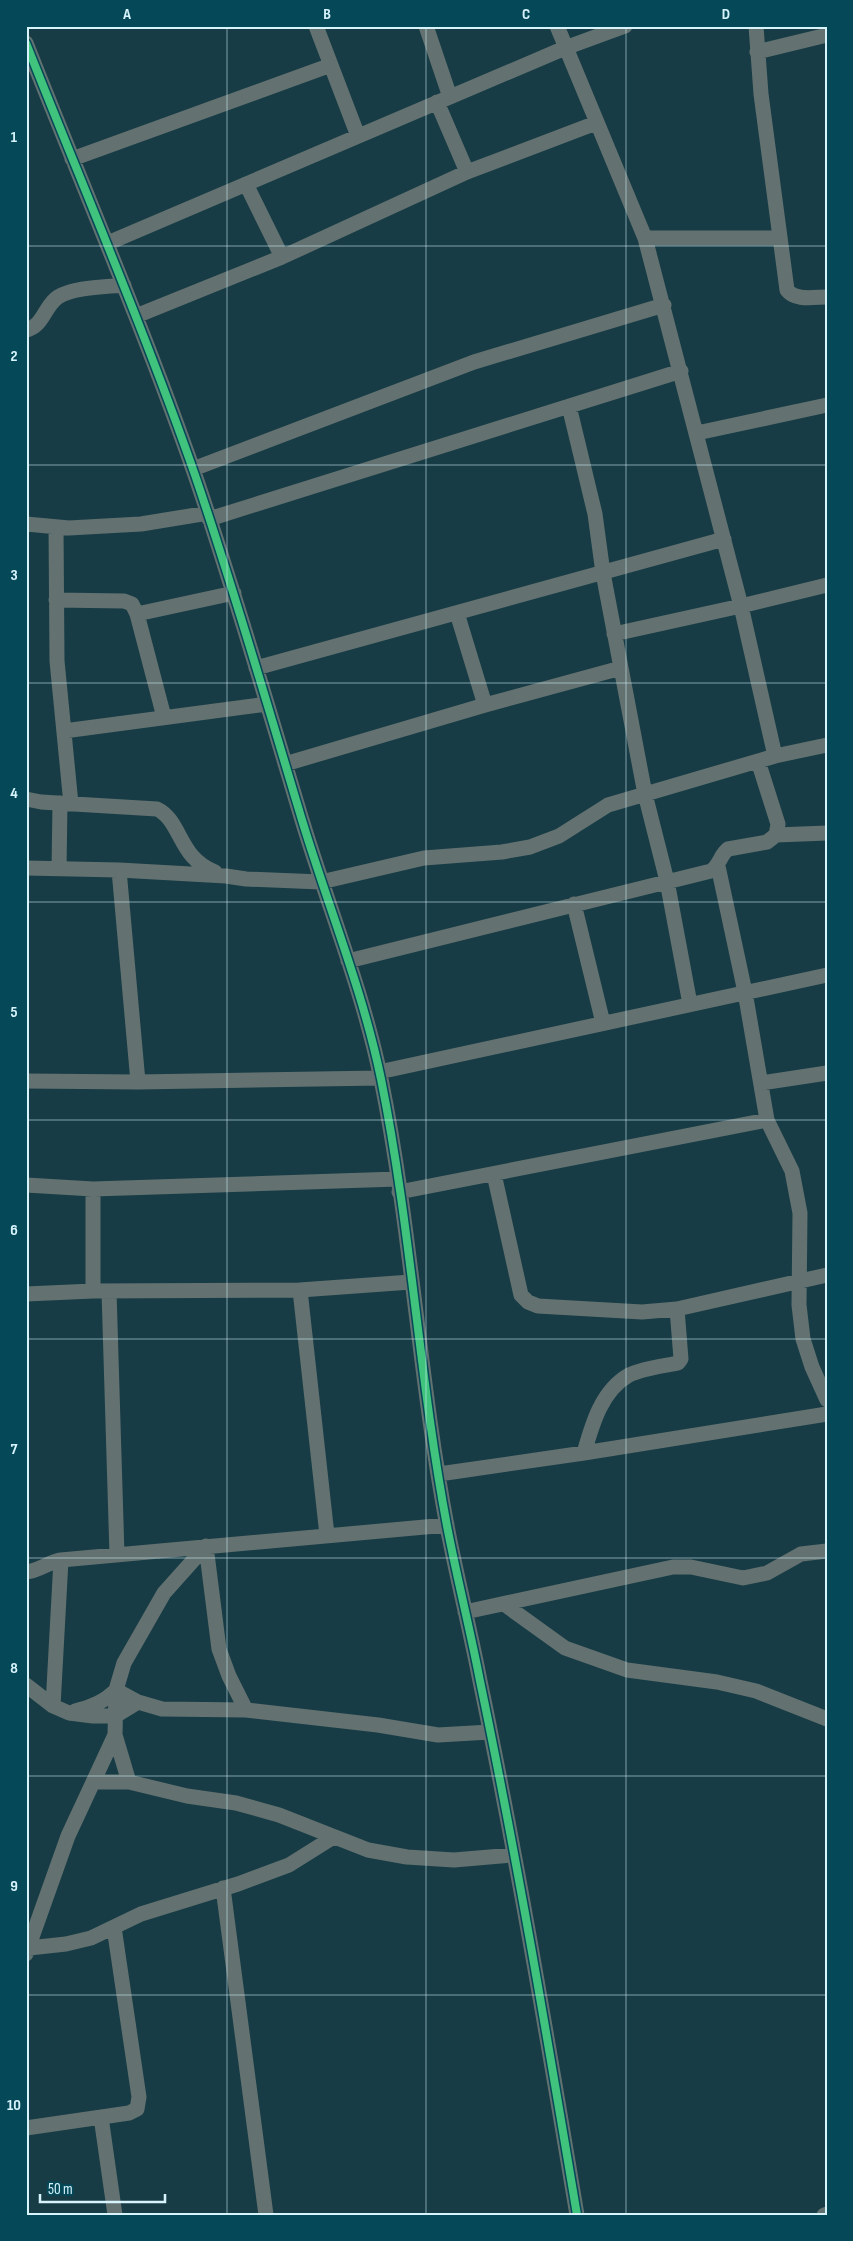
<svg xmlns="http://www.w3.org/2000/svg" width="853" height="2241" viewBox="0 0 853 2241" font-family="'Sofia Sans Condensed',sans-serif">
<style>
.lines{fill:none;stroke-linecap:round;stroke-linejoin:round}
.street{stroke:#637271;stroke-width:15}
.cycleway-casing{stroke:#054858;stroke-width:11}
.cycleway{stroke:#40c37c;stroke-width:8}
.grid{fill:none;stroke:#d7f4fd;stroke-width:1;stroke-opacity:0.55}
.neatline{fill:none;stroke:#d7f4fd;stroke-width:2}
.grid-label{font-size:16px;text-anchor:middle;font-weight:bold;fill:#d7f4fd}
</style>
<rect width="100%" height="100%" fill="#183c45"/>
<g class="lines">
<!-- street -->
<path class="street" d="M316 26 358 136
M426 26 450 97
M557 26 645 238 741 606 775 756
M756 26 761 94 787 290C795 301 814 297 827 297
M26 43C83 187 144 329 195 475 234 589 267 704 302 820 328 906 363 991 381 1079 411 1227 419 1378 447 1526 457 1578 470 1629 480 1681 517 1858 547 2036 577 2215
M757 52 827 35
M437 102 467 172
M72 159 331 65
M246 184 282 257
M645 238H779
M108 243 565 48 625 26
M136 316 282 257 467 172 596 123
M26 330C43 327 45 305 58 297 73 287 106 287 124 285
M569 406 595 514 603 573 645 794 667 881 690 1004
M697 433 827 405
M193 469 474 362 664 305
M209 519 681 371
M26 524 69 528 141 524 208 513
M56 527 57 661 71 804
M56 600 124 601 132 604 137 614 164 717
M457 613 485 705
M137 614 234 593
M614 634 741 606 827 585
M256 668 724 539
M64 731 267 704
M758 761 778 824 776 835
M285 764 485 705 621 668
M26 799 41 802 157 809C182 821 178 858 215 872
M718 866 745 992 767 1120 792 1171 800 1213 799 1305 803 1339 812 1367 827 1400
M26 868 119 870 226 876 246 879 321 882 424 858 502 852 530 847 559 836 608 805 775 756 827 745
M59 869 60 803
M119 870 138 1082
M574 904 603 1023
M348 961 711 871C720 865 720 855 728 849L767 842 776 835 827 833
M379 1072 827 975
M26 1081 138 1082 381 1078
M761 1083 827 1073
M494 1174 521 1295 528 1302 538 1306 642 1312 677 1309 827 1275
M26 1185 93 1189 398 1179
M93 1189V1291
M399 1192 767 1120
M300 1290 327 1535
M109 1291 117 1555
M26 1294 93 1291 300 1290 411 1282
M584 1453C592 1425 601 1391 629 1375 643 1368 663 1366 678 1363L681 1359 677 1309
M439 1474 584 1453 827 1414
M206 1546 219 1649 229 1676 246 1710
M26 1572C39 1571 48 1562 61 1560L447 1525
M504 1604 565 1648 627 1670 717 1682 756 1691 827 1719
M465 1612 673 1567H691L743 1578 767 1573 801 1554 827 1551
M26 1685 53 1706 69 1713 93 1716H115L138 1702
M116 1690 138 1702 162 1709 246 1710 378 1725 438 1735 490 1732
M53 1706 61 1560
M75 1711C91 1707 104 1702 116 1690
M93 1782H129L187 1796 236 1803 279 1815 368 1850 407 1857 454 1860 514 1855
M129 1782 115 1735 116 1690 124 1663 164 1593 206 1546
M223 1888 266 2215
M29 1948 66 1944 91 1938 141 1914 238 1884 289 1865 332 1838
M26 1954 68 1836 115 1735
M101 2117 115 2215
M26 2128 129 2113 137 2109 139 2097 114 1927
M824 2215 827 2214"/>
<!-- cycleway casing -->
<g class="cycleway-casing">
<path id="cycleway" d="M26 43C83 187 144 329 195 475 234 589 267 704 302 820 328 906 363 991 381 1079 411 1227 419 1378 447 1526 457 1578 470 1629 480 1681 517 1858 547 2036 577 2215"/>
</g>
<!-- cycleway -->
<use href="#cycleway" class="cycleway"/>
</g>
<!-- grid -->
<path class="grid" d="M227 26V2215M426 26V2215M626 26V2215M26 246H827M26 465H827M26 683H827M26 902H827M26 1120H827M26 1339H827M26 1558H827M26 1776H827M26 1995H827"/>
<!-- border -->
<rect width="853" height="2241" fill="none" stroke="#054858" stroke-width="55"/>
<!-- scale -->
<path d="M40 2194v8h125v-8" fill="none" stroke="#d7f4fd" stroke-width="2.5"/>
<text x="48" y="2194" font-size="15" fill="#d7f4fd" stroke="#054858" stroke-width="4" paint-order="stroke">50 m</text>
<rect x="28" y="28" width="798" height="2186" class="neatline"/>
<g class="grid-label">
<text x="127" y="19">A</text>
<text x="327" y="19">B</text>
<text x="526" y="19">C</text>
<text x="726" y="19">D</text>
<text x="14" y="142">1</text>
<text x="14" y="361">2</text>
<text x="14" y="580">3</text>
<text x="14" y="798">4</text>
<text x="14" y="1017">5</text>
<text x="14" y="1235">6</text>
<text x="14" y="1454">7</text>
<text x="14" y="1673">8</text>
<text x="14" y="1891">9</text>
<text x="14" y="2110">10</text>
</g>
</svg>
